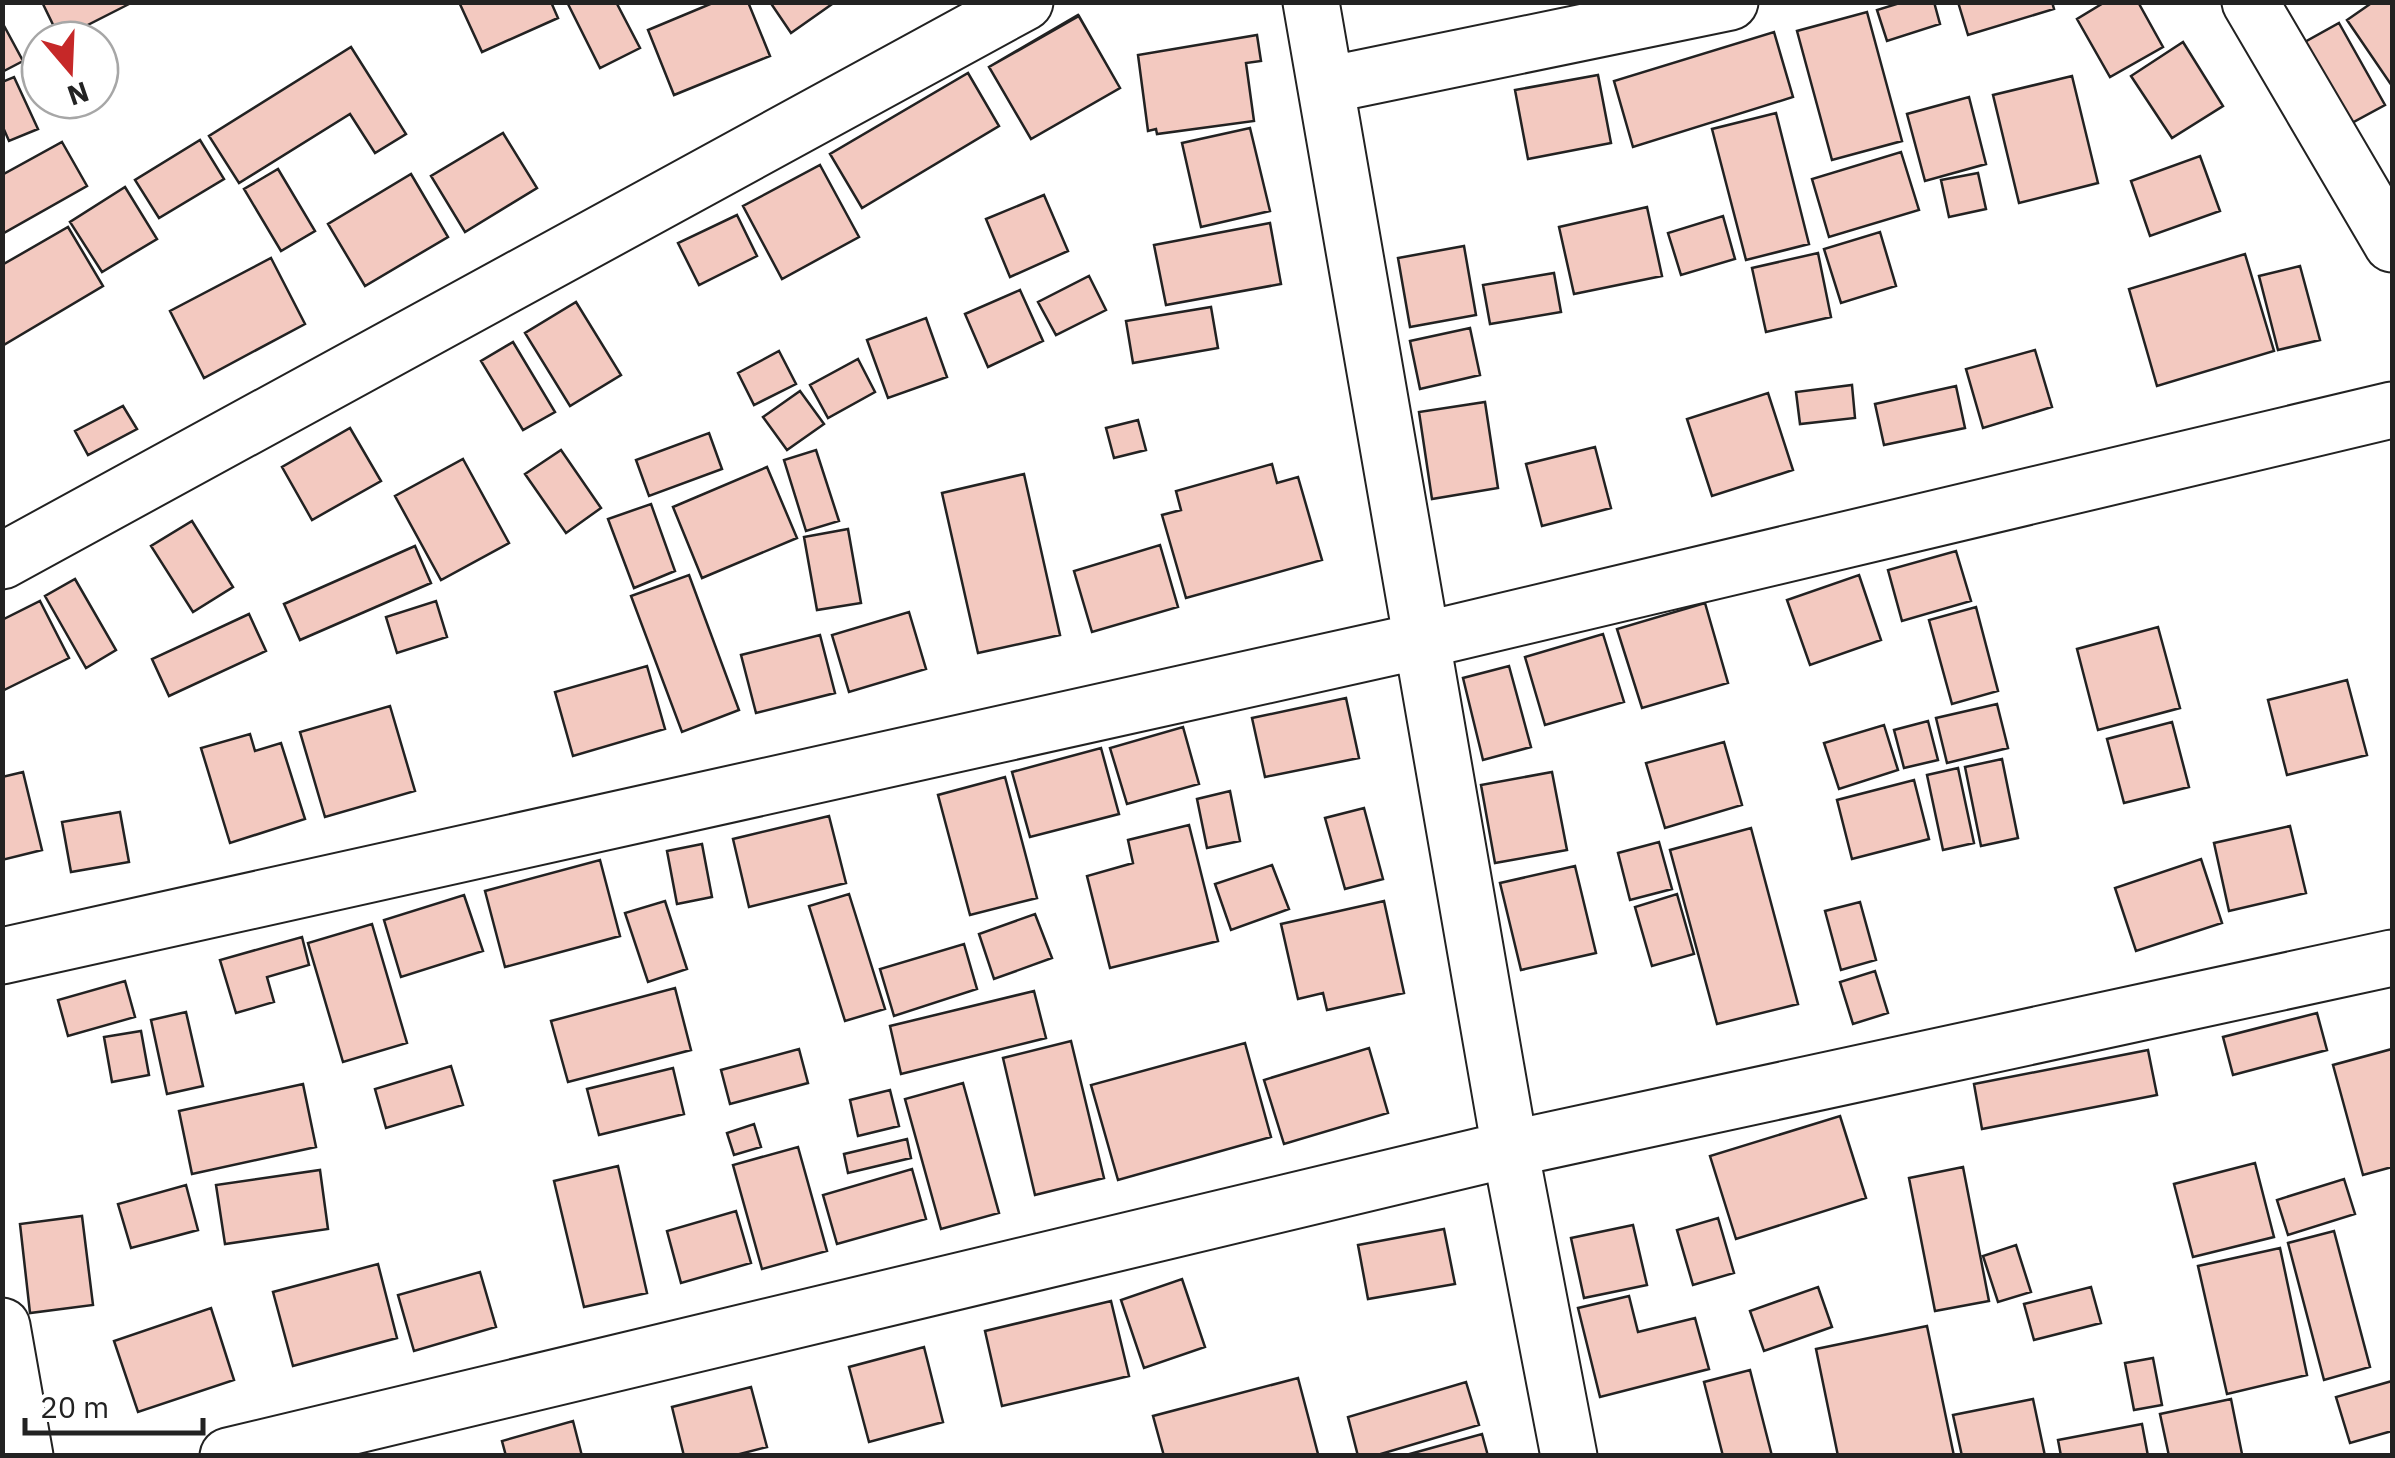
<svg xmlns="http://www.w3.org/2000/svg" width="2395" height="1458" viewBox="0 0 2395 1458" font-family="'IBM Plex Sans',sans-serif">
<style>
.building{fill:#f3c9c0;stroke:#222;stroke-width:2.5}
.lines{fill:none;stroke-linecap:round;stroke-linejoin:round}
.minor-casing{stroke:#222;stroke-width:59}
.minor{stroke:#fff;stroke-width:55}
</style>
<rect width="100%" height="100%" fill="#fff"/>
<!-- building -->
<path class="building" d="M42 2H133L60 39Z
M459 2H551L558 18 482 52Z
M567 2H616L640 48 600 68Z
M715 2H748L770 56 674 95 648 30Z
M770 2H835L791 33Z
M1903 2H1934L1940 24 1887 41 1877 10Z
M1958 2H2052L2054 9 1968 35Z
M2105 2H2138L2163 47 2110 77 2077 19Z
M2373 2H2392V86L2347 20Z
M1867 12 1902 141 1832 160 1797 31Z
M1078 15 1120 88 1031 139 989 67Z
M1079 16 1120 88 1031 139 989 67Z
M2 22 23 61 2 72Z
M2339 23 2385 105 2348 125 2303 43Z
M1774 32 1793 97 1633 147 1614 81Z
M1257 35 1261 61 1246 63 1254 121 1157 134 1156 129 1148 131 1138 55Z
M2183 42 2223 106 2172 138 2131 76Z
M351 47 406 134 375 153 350 114 239 183 209 136Z
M968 73 999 126 862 208 830 154Z
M1598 75 1611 143 1528 159 1515 90Z
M2072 76 2098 183 2019 203 1993 95Z
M14 77 38 129 9 141 2 125V82Z
M1969 97 1986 164 1925 181 1907 114Z
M1776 113 1809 244 1746 260 1712 129Z
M1250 128 1270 211 1201 227 1182 143Z
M503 133 537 188 465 232 431 176Z
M200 140 224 179 159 218 135 180Z
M62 142 87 186 2 234V175Z
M1901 152 1919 210 1829 237 1812 179Z
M2200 156 2220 211 2150 236 2131 181Z
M820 165 859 237 782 279 743 206Z
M278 169 315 231 281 251 244 189Z
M1978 173 1986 209 1949 217 1941 180Z
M411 174 448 237 365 286 328 224Z
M125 187 157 239 102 272 70 222Z
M1044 195 1068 251 1010 277 986 219Z
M1647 207 1662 276 1574 294 1559 227Z
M737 215 757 256 699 285 678 243Z
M1723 216 1735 259 1681 275 1668 233Z
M1270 223 1281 284 1166 305 1154 245Z
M68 227 103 286 2 346V265Z
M1880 232 1896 286 1841 303 1824 249Z
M1464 246 1476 315 1410 327 1398 258Z
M1818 253 1831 317 1766 332 1752 268Z
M2245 254 2274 351 2157 386 2129 289Z
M271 258 305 324 204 378 170 311Z
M2300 266 2320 340 2278 350 2259 276Z
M1554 273 1561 312 1490 324 1483 285Z
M1089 276 1106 310 1056 335 1038 302Z
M1020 290 1043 341 988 367 965 314Z
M576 302 621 375 570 406 525 333Z
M1211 307 1218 348 1133 363 1126 321Z
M926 318 947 377 888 398 867 340Z
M1470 328 1480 375 1420 389 1410 341Z
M513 342 555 412 523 430 481 361Z
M2035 350 2052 407 1983 428 1966 369Z
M779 351 796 384 754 405 738 373Z
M858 359 875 392 828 418 810 385Z
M1852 385 1855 418 1800 424 1796 392Z
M1956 386 1965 428 1884 445 1875 404Z
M800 391 824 424 787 450 763 417Z
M1768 393 1793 470 1712 496 1687 419Z
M1485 402 1498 488 1432 499 1419 412Z
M123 406 137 429 88 455 75 431Z
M1138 420 1146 450 1114 458 1106 428Z
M350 428 381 481 312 520 282 467Z
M709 433 722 469 649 496 636 460Z
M1595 447 1611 508 1542 526 1526 464Z
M561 450 601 508 566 533 525 474Z
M816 450 839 521 806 531 784 460Z
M463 459 509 543 441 580 395 496Z
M1272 464 1277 483 1298 477 1322 560 1186 598 1162 515 1181 510 1176 491Z
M767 467 797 538 702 578 673 507Z
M1024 474 1060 635 978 653 942 493Z
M651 504 675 571 634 588 608 519Z
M192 521 233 587 193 612 151 546Z
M848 529 861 603 817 610 804 537Z
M1160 545 1178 607 1092 632 1074 571Z
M415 546 431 583 300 640 284 604Z
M1956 551 1971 601 1902 621 1888 570Z
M689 575 739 710 682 732 631 596Z
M1859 575 1881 640 1810 665 1787 600Z
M75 579 116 650 86 668 45 596Z
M40 601 69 658 2 691V620Z
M436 601 447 637 397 653 386 617Z
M1705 603 1728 683 1642 708 1617 629Z
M1976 607 1998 691 1952 704 1929 620Z
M909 612 926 669 849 692 832 635Z
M249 614 266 651 169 696 152 659Z
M2158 627 2180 708 2098 730 2077 649Z
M1603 634 1624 702 1545 725 1525 657Z
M820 635 835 693 756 713 741 655Z
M647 666 665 729 573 756 555 692Z
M1509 666 1531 747 1483 760 1463 678Z
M2347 680 2367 755 2287 775 2268 700Z
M1346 698 1359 758 1265 777 1252 718Z
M1997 704 2008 748 1947 763 1936 718Z
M390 706 415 791 325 817 300 732Z
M1928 721 1938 760 1904 768 1894 730Z
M2172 722 2189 787 2124 803 2107 739Z
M1884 725 1898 770 1839 789 1824 743Z
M1183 727 1199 784 1127 804 1110 748Z
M250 734 255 751 281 743 305 819 230 843 201 748Z
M1724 742 1742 805 1665 828 1646 763Z
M1101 748 1119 814 1030 837 1012 772Z
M2002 759 2018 838 1981 846 1965 767Z
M1958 768 1974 843 1943 850 1927 775Z
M23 772 42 850 2 860V777Z
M1552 772 1567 850 1495 863 1481 785Z
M1005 777 1037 898 970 915 938 795Z
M1914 780 1929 839 1852 859 1837 800Z
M1230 791 1240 841 1207 848 1197 799Z
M1364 808 1383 879 1345 889 1325 818Z
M120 812 129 862 71 872 62 822Z
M829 816 846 883 749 907 733 839Z
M1189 825 1218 941 1110 968 1087 876 1133 863 1128 840Z
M2290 826 2306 893 2229 911 2214 843Z
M1751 828 1798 1004 1717 1024 1670 850Z
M1659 842 1672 889 1630 900 1618 853Z
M702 844 712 897 677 904 667 851Z
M2201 859 2222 923 2136 951 2115 888Z
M600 860 620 936 505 967 485 891Z
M1272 865 1289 909 1231 930 1215 884Z
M1575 866 1596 953 1521 970 1500 883Z
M849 894 885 1009 845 1021 809 906Z
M1677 894 1694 954 1652 966 1635 907Z
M464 895 483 951 401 977 384 920Z
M665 901 687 969 648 982 625 913Z
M1384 901 1404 993 1327 1010 1323 993 1298 999 1281 924Z
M1860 902 1876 960 1841 970 1825 911Z
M1035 914 1052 958 994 979 979 934Z
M372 924 407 1043 343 1062 308 943Z
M302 937 309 965 267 977 274 1002 236 1013 220 960Z
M964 944 977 989 894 1016 880 969Z
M1875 971 1888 1013 1853 1024 1840 982Z
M125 981 135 1017 68 1036 58 1000Z
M675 988 691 1050 568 1082 551 1021Z
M1034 991 1046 1038 901 1074 890 1026Z
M186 1012 203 1086 167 1094 151 1020Z
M2317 1013 2327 1050 2233 1075 2223 1037Z
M141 1031 149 1075 112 1082 104 1037Z
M1071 1041 1104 1178 1035 1195 1003 1058Z
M1245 1043 1271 1137 1118 1180 1091 1085Z
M1369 1048 1388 1113 1284 1144 1264 1080Z
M799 1049 808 1083 730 1104 721 1070Z
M2392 1049V1167L2363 1175 2333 1065Z
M2148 1050 2157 1095 1982 1129 1974 1084Z
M451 1066 463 1105 386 1128 375 1089Z
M673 1068 684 1114 599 1135 587 1089Z
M963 1083 999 1213 941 1229 905 1099Z
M303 1084 316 1147 192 1174 179 1111Z
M890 1090 899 1126 858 1136 850 1100Z
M1840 1116 1866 1198 1736 1239 1710 1156Z
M754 1124 761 1147 734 1155 727 1133Z
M907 1139 911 1158 848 1173 844 1154Z
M798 1147 827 1251 762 1269 733 1165Z
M2255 1163 2274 1237 2193 1257 2174 1184Z
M618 1166 647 1293 584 1307 554 1181Z
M1963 1167 1989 1301 1935 1311 1909 1178Z
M912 1169 926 1219 837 1244 823 1195Z
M320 1170 328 1229 225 1244 216 1185Z
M2344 1179 2355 1214 2288 1235 2277 1200Z
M186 1185 198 1230 131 1248 118 1204Z
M736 1211 751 1263 681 1283 667 1231Z
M82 1216 93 1305 30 1313 20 1224Z
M1718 1218 1734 1273 1693 1285 1677 1230Z
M1633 1225 1647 1285 1584 1298 1571 1238Z
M1444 1229 1455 1284 1368 1299 1358 1245Z
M2334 1231 2370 1367 2324 1380 2288 1243Z
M2016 1245 2031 1292 1998 1302 1983 1256Z
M2280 1248 2307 1375 2227 1394 2198 1266Z
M378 1264 397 1338 293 1366 273 1292Z
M480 1272 496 1327 414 1351 398 1295Z
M1182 1279 1205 1347 1144 1368 1121 1300Z
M1818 1287 1832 1327 1764 1351 1750 1311Z
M2091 1287 2101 1323 2034 1340 2024 1304Z
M1629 1296 1638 1332 1695 1318 1709 1369 1600 1397 1578 1308Z
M1111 1301 1129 1376 1002 1406 985 1331Z
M211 1308 234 1380 138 1412 114 1341Z
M1927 1326 1954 1456H1838L1816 1349Z
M924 1347 943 1422 869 1442 849 1367Z
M2153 1358 2162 1405 2134 1410 2125 1363Z
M1750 1370 1772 1456H1723L1704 1382Z
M1298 1378 1318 1454 1164 1456 1153 1416Z
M2392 1381V1431L2350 1443 2336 1397Z
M1466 1382 1479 1425 1374 1456H1358L1348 1417Z
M751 1387 767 1447 732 1456H684L672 1407Z
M2033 1399 2045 1456H1962L1953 1415Z
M2231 1399 2242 1454 2169 1456 2160 1414Z
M573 1421 582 1456H506L502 1441Z
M2142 1424 2148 1456H2061L2058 1440Z
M1482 1434 1488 1456H1406V1455Z"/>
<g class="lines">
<!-- minor casing -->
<g class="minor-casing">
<path id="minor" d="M1311 2 1510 1149 1569 1456
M2250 2 2392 244
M1328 85 1730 2
M2 561 1025 2
M2 956 1424 640 2392 410
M2 1326 25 1456
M228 1456 1510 1149 2392 958"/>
</g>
<!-- minor -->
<use href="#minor" class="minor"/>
</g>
<!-- border -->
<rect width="2395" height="1458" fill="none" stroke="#222222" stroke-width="10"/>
<!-- north arrow -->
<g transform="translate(70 70) rotate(161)"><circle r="48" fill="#ffffff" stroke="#a7a7a7" stroke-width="2.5"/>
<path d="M0-8L18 38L0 25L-18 38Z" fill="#c62828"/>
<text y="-15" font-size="28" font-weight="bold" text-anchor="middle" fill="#222222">N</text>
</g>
<!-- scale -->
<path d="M25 1418v15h178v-15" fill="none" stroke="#222222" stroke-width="5"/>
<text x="40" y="1418" font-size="30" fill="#222222" stroke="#ffffff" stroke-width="8" paint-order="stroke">20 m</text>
</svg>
